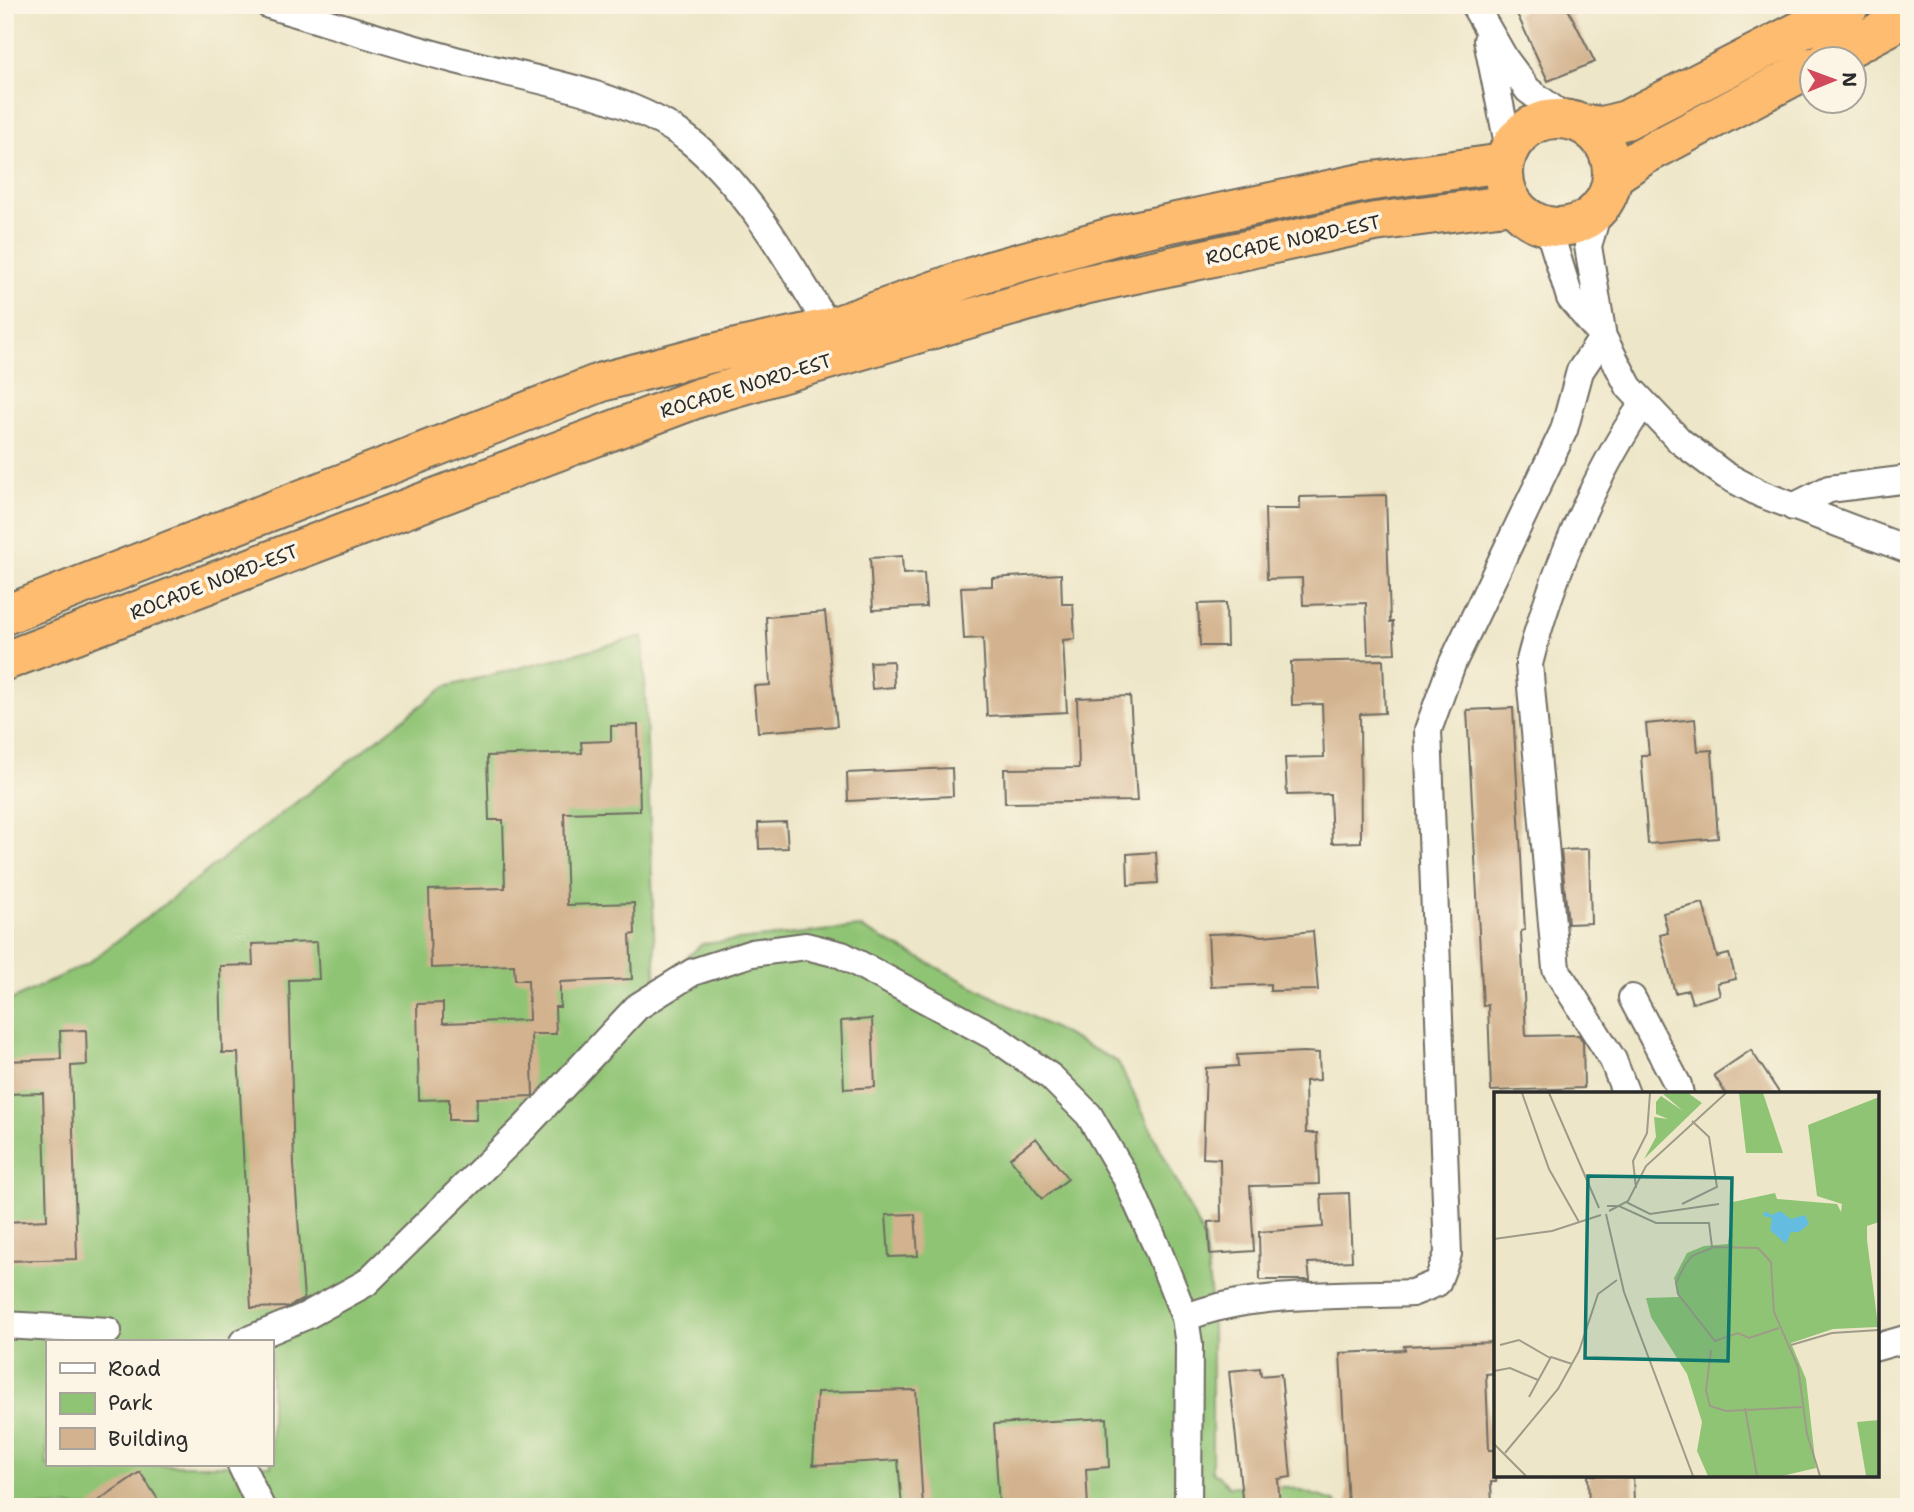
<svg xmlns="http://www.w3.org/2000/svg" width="1914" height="1512" viewBox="0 0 1914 1512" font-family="'Shantell Sans',sans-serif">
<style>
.green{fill:#90c475;stroke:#5e7850;stroke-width:2;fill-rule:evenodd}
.building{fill:#d3b38f}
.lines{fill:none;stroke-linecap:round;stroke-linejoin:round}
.minor-casing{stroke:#6f6c62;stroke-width:30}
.trunk-casing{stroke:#6f6c62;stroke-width:42}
.minor{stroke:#fff;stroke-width:26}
.trunk{stroke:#fdbc70;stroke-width:38}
.labels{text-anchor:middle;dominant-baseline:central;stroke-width:7;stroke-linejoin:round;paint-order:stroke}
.street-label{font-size:19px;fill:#2b2b2b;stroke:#fcf5e5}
.inset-road{fill:none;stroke:#9f9b89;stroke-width:2}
.view{fill:#0f766e;fill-opacity:0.15;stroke:#0f766e;stroke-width:3.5}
.inset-edge{fill:none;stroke:#2b2b2b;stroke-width:3.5}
</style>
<rect width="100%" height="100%" fill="#fcf5e5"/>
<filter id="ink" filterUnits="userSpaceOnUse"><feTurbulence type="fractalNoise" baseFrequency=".0143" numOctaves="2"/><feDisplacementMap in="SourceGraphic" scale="14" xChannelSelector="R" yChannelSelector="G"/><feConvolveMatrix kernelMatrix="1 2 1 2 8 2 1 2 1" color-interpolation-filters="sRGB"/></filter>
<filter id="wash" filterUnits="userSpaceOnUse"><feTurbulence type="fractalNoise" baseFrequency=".00686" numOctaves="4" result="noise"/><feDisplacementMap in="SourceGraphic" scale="28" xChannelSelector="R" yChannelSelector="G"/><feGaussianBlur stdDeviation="1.57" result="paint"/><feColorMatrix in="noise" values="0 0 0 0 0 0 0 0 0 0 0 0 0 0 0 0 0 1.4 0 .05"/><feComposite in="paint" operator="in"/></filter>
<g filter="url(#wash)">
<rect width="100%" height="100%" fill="#ede6c8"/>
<!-- green -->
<path class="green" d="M643 636 656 985 702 944 860 927 1118 1062 1204 1238 1212 1307V1471L1229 1486 1288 1487 1334 1501 1340 1507H5V1003L87 964 445 687ZM47 1342H271V1465H47Z"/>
<g id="blocks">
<!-- building -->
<path class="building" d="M1533 5H1566L1595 62 1548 81 1517 14Z
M1386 495 1390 622H1393L1395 653 1368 654 1366 603 1303 605 1302 578 1267 579 1265 509H1300V497Z
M902 556 903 574 924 573 926 607 873 610 870 558Z
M1061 574 1062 604H1073L1075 639 1063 640 1067 712 987 716 983 638 964 639 961 587 992 586V578Z
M1226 603 1227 646H1200L1198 604Z
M825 612 837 726 758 732 754 686 770 685 766 617Z
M1383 660 1385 713 1360 714 1361 842 1332 843 1330 794 1287 795 1285 758 1324 757 1322 704 1292 705 1291 662Z
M893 661 894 687 872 689 870 662Z
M1130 696 1137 801 1005 803 1004 769 1079 768 1077 698Z
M1513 708 1525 930 1521 931 1526 1036 1579 1035 1583 1042 1584 1088 1491 1091 1488 1005 1483 1006 1467 710Z
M1695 719 1698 751 1712 750 1718 838 1648 844 1641 755H1649L1646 724Z
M638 725 640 811 564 813 567 905 634 903 635 934 630 935 632 979 560 982V1007H555L556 1034H531L533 1096 477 1098 476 1120H449V1099L419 1100 417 1004 443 1003V1023L529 1020 528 980H515L514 965 431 968 429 890 505 888 503 820H489L487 756 582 753 581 742 611 741V726Z
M952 768 953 796 848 801 847 773Z
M786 822 788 848 759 849 758 823Z
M1589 849 1591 923 1568 924 1561 850Z
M1156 852 1158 883 1128 885 1127 854Z
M1703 903 1717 957 1729 954 1736 979 1717 983 1720 995 1692 1003 1688 990 1675 993 1660 935 1668 933 1663 913Z
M1313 931 1318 990 1270 991V984L1211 987 1208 934 1241 933 1263 936Z
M317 942 319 979 289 980 294 1165 304 1299 288 1307 251 1308 238 1053H222L220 966 253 965 252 944Z
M872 1019 875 1087 844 1089 841 1021Z
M86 1030 87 1065 71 1066 77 1259 5 1261V1222L47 1220 43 1093 5 1094V1061L61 1059 60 1031Z
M1751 1050 1780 1094H1726L1714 1075Z
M1304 1052 1319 1053 1320 1080 1305 1081 1306 1133H1317L1319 1184 1250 1186 1254 1251 1210 1254 1208 1222 1221 1221 1220 1159 1203 1158 1206 1068 1238 1066 1237 1055Z
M1036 1138 1068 1179 1042 1199 1010 1158Z
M1349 1193 1352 1261 1308 1263 1310 1280H1260L1259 1232 1323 1227 1321 1194Z
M915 1214 918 1256 889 1257 886 1215Z
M1496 1342V1373L1486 1374 1489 1450H1496V1482H1491L1492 1507H1348L1340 1353 1405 1350 1404 1346Z
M1260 1368 1261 1376 1281 1374 1291 1477 1278 1479 1280 1507H1243L1229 1371Z
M916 1390 923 1507H902L898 1460 813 1465 817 1392Z
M1107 1418 1109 1467 1086 1469 1088 1507H999L994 1424Z
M140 1472 163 1507H89Z
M1588 1475H1633L1634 1503 1589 1505Z"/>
</g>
</g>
<g filter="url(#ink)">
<use href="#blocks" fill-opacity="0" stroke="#6f6c62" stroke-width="2"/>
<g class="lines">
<!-- minor casing -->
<g class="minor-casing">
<path id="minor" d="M269 5C330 23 391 43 452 59 524 78 616 91 678 132 739 174 792 265 829 328
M1474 5 1505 59 1528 90 1568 120
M1487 40 1509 149
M1548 227 1570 298 1603 337 1629 387 1680 441 1725 475 1761 494 1909 550
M1793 507 1829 489 1909 479
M1632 998 1678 1085 1680 1094
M1626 1094 1613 1060 1556 969 1529 664C1550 580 1594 474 1643 404
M1185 1318C1248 1291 1342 1296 1412 1293L1437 1283 1448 1254 1428 730 1452 664 1564 430 1580 371 1603 337 1588 246 1599 209
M5 1325 108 1331
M243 1342 306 1316 366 1283 525 1127 637 1007 693 972 752 953 806 946 842 955 993 1036 1051 1077 1089 1115 1126 1178 1156 1245 1185 1318 1189 1344 1188 1507
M1877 1347 1909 1338
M241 1465 261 1507"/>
</g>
<!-- trunk casing -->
<g class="trunk-casing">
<path id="trunk" d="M1826 60 1909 16
M1504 173a54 54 0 1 1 108 0a54 54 0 1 1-108 0Z
M1581 124 1602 126 1626 120 1850 5
M1611 183 1612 177 1643 156 1812 67
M5 615 602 382 704 355 829 328 989 271 1133 231 1366 182 1504 163
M5 661 698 398 1084 285 1375 222 1513 204"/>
</g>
<!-- minor -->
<use href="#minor" class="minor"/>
<!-- trunk -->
<use href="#trunk" class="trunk"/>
</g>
</g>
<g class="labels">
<!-- street labels -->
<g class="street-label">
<text transform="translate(1293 240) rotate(-12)">ROCADE NORD-EST</text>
<text transform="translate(746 386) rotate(-17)">ROCADE NORD-EST</text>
<text transform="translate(214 582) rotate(-21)">ROCADE NORD-EST</text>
</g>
</g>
<!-- overview -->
<g transform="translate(1494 1092)">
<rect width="385" height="385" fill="#ede6c8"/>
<path d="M194 1 208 11 150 67 162 45 160 25 174 27 162 22V10L167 4 189 19 169 2ZM245 1H269L289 61H252ZM385 5V130L373 134V148L385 241 383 235 339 237 297 251 312 287 322 376 288 384H214L203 359 208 330 193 282 157 225 152 206 185 205 180 186 193 161 210 154 234 152 239 110 281 101 283 107 343 112 347 120 348 112 323 104 314 33ZM385 328V384H372L363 330Z" fill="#90c475"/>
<path d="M271 119 278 123 286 119 297 127 311 123 315 132 305 140H297L292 152 276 138 278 126 269 124Z" fill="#64bce1"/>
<path class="inset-road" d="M28 1 55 77 85 130M55 1 105 116M142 96 139 69 153 41 156 1M132 110 156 122 225 112M188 112 223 95 215 45 198 29M113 114H125L162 131H215L218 155M115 119 134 109 152 74 232 1M112 122 130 200 199 384M0 147 58 139 107 123M285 236 255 246 244 241 221 249 184 202 182 191 191 173 198 164 220 155 264 156 277 170 280 220 304 275 313 342 326 384M6 253 25 248 56 266M297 253 338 241 385 238M217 258 212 299 216 314 232 319 308 315M0 279 16 276 44 288M35 305 57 265 78 272M251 316 263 384M0 352 32 384M11 361 64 297 85 259 104 202 123 188"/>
<path class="view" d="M94 84 238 86 234 269 91 266Z"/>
<rect width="385" height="385" class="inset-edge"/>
</g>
<!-- margin -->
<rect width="1914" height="1512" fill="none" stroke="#fcf5e5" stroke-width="28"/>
<!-- legend -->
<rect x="46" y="1340" width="228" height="126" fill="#fcf5e5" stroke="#a8a49b" stroke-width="2"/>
<rect x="60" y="1363" width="35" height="10" fill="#ffffff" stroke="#a8a49b" stroke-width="2"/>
<text x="108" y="1376" font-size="21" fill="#2b2b2b">Road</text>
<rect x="60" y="1393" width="35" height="21" fill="#90c475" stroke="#a8a49b" stroke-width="2"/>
<text x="108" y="1410" font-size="21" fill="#2b2b2b">Park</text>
<rect x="60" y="1428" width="35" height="21" fill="#d3b38f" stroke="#a8a49b" stroke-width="2"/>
<text x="108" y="1446" font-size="21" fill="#2b2b2b">Building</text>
<!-- north arrow -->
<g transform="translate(1833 80) rotate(89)"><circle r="33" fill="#fcf5e5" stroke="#a8a49b" stroke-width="2"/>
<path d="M0-5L12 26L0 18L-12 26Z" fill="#d1495b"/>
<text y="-10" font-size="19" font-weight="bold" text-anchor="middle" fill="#2b2b2b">N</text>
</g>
</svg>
